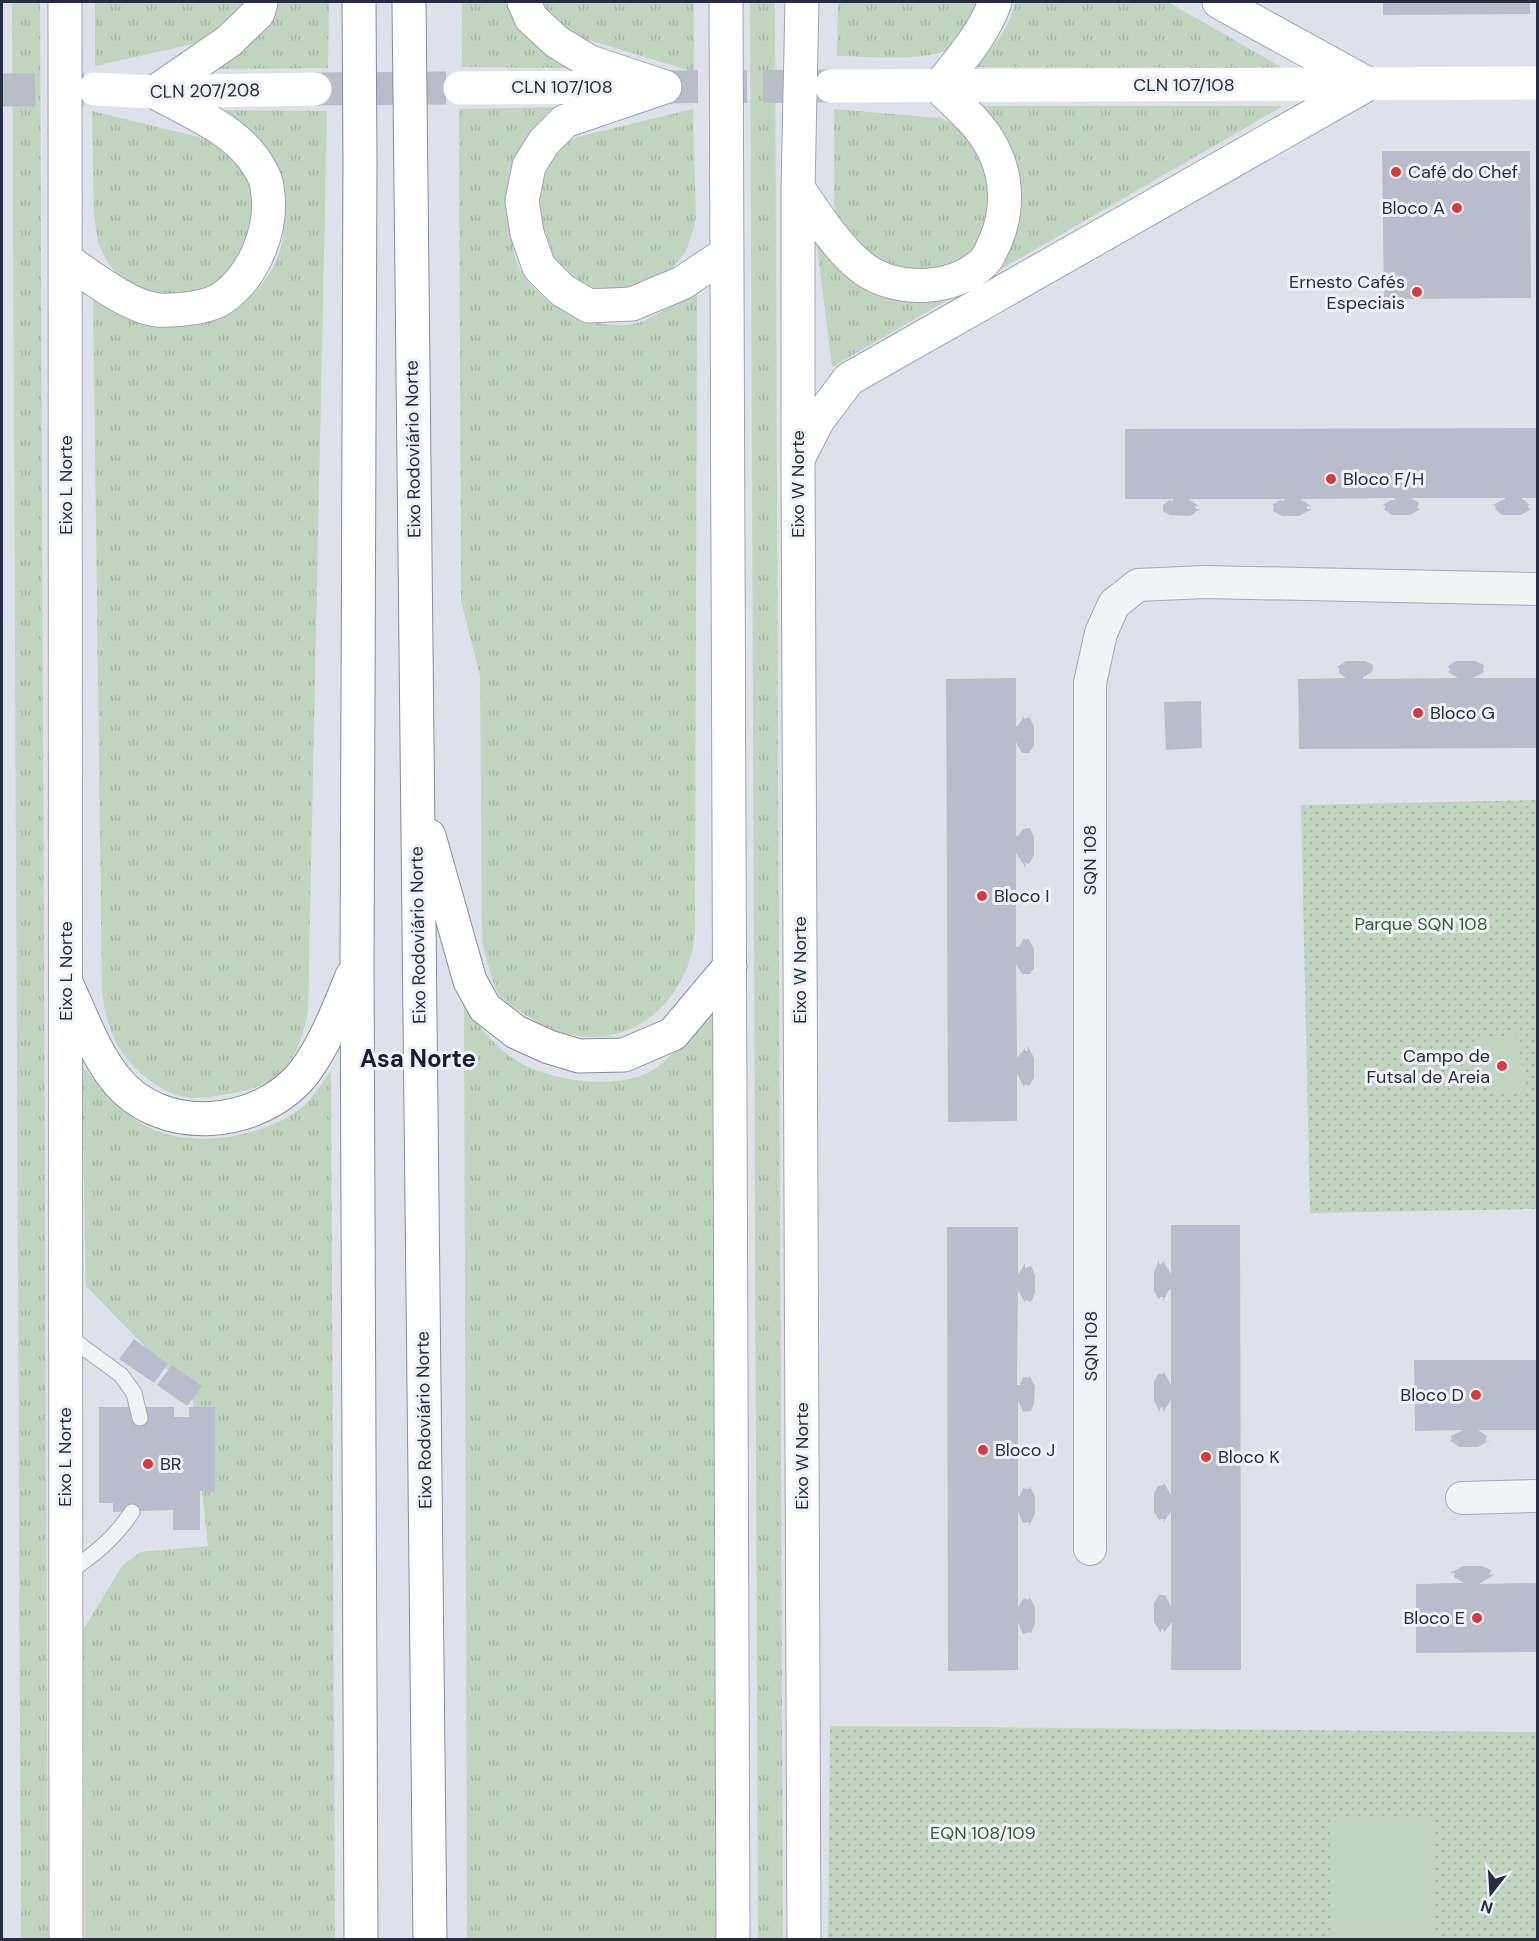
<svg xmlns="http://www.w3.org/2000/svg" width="1539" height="1941" viewBox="0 0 1539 1941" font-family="'DM Sans',sans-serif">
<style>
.grass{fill:url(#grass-tufts)}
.park{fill:url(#park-dots)}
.pitch{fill:#c1d4bf}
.building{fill:#b9bcca}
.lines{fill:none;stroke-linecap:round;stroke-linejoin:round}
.secondary-tunnel{stroke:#babdc8;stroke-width:33;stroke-dasharray:33 16;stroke-linecap:butt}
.lane-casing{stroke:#a4a7b4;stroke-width:17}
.street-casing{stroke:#a4a7b4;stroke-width:34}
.primary-casing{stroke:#9da3b6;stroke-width:35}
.highway-casing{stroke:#858ca1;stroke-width:35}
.lane{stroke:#f2f3f7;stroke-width:15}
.street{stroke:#f2f3f7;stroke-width:32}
.secondary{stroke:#fff;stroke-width:33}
.primary{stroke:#fff;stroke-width:33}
.highway{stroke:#fff;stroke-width:33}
.poi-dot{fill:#d93a39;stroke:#eff1f7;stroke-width:2}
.labels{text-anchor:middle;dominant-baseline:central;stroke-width:6;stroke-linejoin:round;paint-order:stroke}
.street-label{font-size:18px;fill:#262c42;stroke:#eff1f7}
.poi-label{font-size:18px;fill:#262c42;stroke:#eff1f7;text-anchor:start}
.park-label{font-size:18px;fill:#345f33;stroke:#eff1f7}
.district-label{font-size:24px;font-weight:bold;fill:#191e33;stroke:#eff1f7}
</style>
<defs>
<pattern id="grass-tufts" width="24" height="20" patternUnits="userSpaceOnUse" patternTransform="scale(1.5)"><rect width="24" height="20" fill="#c1d4bf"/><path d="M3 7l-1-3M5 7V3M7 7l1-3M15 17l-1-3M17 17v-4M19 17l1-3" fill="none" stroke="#a6b6a5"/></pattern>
<pattern id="park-dots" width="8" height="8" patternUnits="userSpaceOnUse" patternTransform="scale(1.5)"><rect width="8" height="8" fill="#c1d4bf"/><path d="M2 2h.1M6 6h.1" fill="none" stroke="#a6b6a5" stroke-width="1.8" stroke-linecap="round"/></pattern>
</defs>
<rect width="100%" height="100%" fill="#dfe1ea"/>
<!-- grass -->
<path class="grass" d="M12 2H40L48 1940 21 1939Z
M95 2H246L243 10 202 42 95 66Z
M279 2H329L328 68 213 69C248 49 261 38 279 2Z
M462 2H509L570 68 462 67Z
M539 2H694V72L579 37 556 23Z
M750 2H775L783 1940 758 1939Z
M838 2H986C979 12 962 42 953 47 928 63 867 56 837 56Z
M1015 2H1168L1283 68 972 67C993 48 1009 30 1015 2Z
M972 106H1283L832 367 816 239C835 270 856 284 890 295L1010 244Z
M570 107C556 139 542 172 527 204 523 214 514 227 513 238 510 294 590 335 638 323 654 319 682 297 697 288L695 933C687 1016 607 1066 532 1019 524 1014 505 1003 499 995 492 983 486 956 482 942L480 676 461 601 459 109Z
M693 109 696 216 694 228 685 253 673 267 651 284 603 293 570 281 556 269 533 225 544 172 555 154 566 143 577 137Z
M834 109 940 118 955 125 980 152 992 199 982 239 959 267 908 275 877 263 837 221 834 204Z
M213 110 327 111 308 1010C298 1065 279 1088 222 1095 210 1097 199 1099 186 1097 172 1095 160 1088 149 1080 118 1056 108 1032 102 994L93 292C111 300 129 308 148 316 155 319 165 325 173 326 218 328 261 298 278 257 283 243 284 227 284 212Z
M92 111 199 137 222 147 247 175 256 197 243 261 211 288 162 296 125 282 117 275 105 258 98 242 94 215Z
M464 1006C477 1024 492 1043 511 1057 543 1081 622 1093 656 1068 678 1051 695 1028 713 1007L720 1939H467Z
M82 1066C102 1088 122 1114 150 1128 194 1150 270 1136 306 1104 315 1095 323 1081 331 1071L335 1939H85L83 1630 122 1566 140 1552 208 1546 192 1395 86 1286Z"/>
<!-- park -->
<path class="park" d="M1537 800V1209L1310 1213 1301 805Z
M830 1726 1537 1732V1939L828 1940Z"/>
<!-- pitch -->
<path class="pitch" d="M1516 1034 1527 1092 1517 1094H1489L1476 1040Z
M1433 1817 1435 1939H1332L1330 1818Z"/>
<!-- building -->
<path class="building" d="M1383 2H1530V14L1383 15Z
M1382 151H1530L1531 298 1384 299Z
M1538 428V498H1521L1529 504 1528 508 1531 509 1521 515H1502L1496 510 1495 505 1490 506 1505 499V498H1411L1419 503 1417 508 1420 509 1410 515H1392L1383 509H1385V505L1381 506 1391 500H1395V498L1300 499 1312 507 1307 506V509H1312L1299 516H1282L1273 511 1274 506 1272 505 1280 500 1284 501V499H1189L1199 506H1195L1196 509H1200L1190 516 1170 515 1163 511V505L1169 500 1173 501V499H1125V429Z
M1346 661H1365L1373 665 1372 672 1363 677V679L1458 678 1448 672 1450 670 1448 666 1456 661H1475L1484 665 1483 670 1484 672 1473 678H1538V748L1299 749 1298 679 1346 678 1339 673V668L1337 667Z
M1016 678V726H1018L1024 716V719L1029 717 1034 726V746L1029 753H1022L1016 742V836H1018L1023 829 1030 828 1034 837V855L1029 864 1025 863 1026 868 1016 853V947H1019L1023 939 1027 940 1028 938 1034 948V968L1030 974H1022L1016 964 1017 1058 1025 1048V1051H1028L1027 1045 1034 1058V1078L1029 1086 1025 1084 1024 1087 1017 1074V1121L948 1122 946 679Z
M1201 701 1202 748 1166 750 1164 702Z
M1171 1225H1240L1241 1670H1171L1172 1622 1164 1632 1163 1629H1161V1633L1154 1622V1603L1159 1595H1165L1171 1606V1511L1163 1523 1164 1519H1161L1160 1521 1154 1512V1493L1158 1486 1163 1485 1164 1483 1171 1495V1400L1163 1412V1407L1160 1408V1412L1154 1401V1382L1158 1374H1163L1164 1372 1171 1385V1290H1169L1163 1302V1297H1160L1159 1300 1154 1291V1272L1159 1260V1264H1162L1163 1261 1171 1274Z
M947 1227H1018V1275L1025 1263V1268L1031 1266 1035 1275V1293L1031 1302 1025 1300V1303L1018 1290 1017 1385H1020L1023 1377 1029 1378V1375L1035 1386 1034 1403 1031 1411 1023 1412 1018 1401V1496H1020L1023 1488 1029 1489 1030 1486 1035 1497V1514L1029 1526V1522L1023 1523 1018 1512V1607L1024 1598 1029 1600V1596L1035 1607V1624L1031 1633 1029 1632 1023 1634 1018 1622V1670L948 1671Z
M134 1339 168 1364 154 1383 119 1359Z
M1414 1360H1538V1430H1478L1487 1436 1485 1441 1490 1440 1478 1447H1460L1450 1441 1452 1440 1451 1436 1463 1430 1415 1431Z
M172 1365 202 1386 187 1406 157 1385Z
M99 1407H174V1417H189V1407H215V1492L200 1491V1530H173V1510L113 1512V1503H99Z
M1463 1566H1482L1491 1570 1489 1575 1495 1574 1479 1584 1538 1583V1652L1416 1653V1584L1464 1583 1454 1577 1455 1573H1450Z"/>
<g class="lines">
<!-- secondary-tunnel -->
<path class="secondary-tunnel" d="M665 87 829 86
M315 89 460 88
M2 90 93 89"/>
<!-- lane casing -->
<g class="lane-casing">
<path id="lane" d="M65 1334 121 1375 134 1393 140 1418
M67 1573C94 1555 114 1539 132 1512"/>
</g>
<!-- street casing -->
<g class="street-casing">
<path id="street" d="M1462 1498 1538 1496
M1090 1549V683L1101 633 1114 604 1138 585 1205 582 1538 589"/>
</g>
<!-- primary casing -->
<g class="primary-casing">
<path id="primary" d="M65 2 66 1940
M524 2 531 18 557 42 590 62 665 87
M726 2 733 1940
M802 2 798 188V460L804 1940
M1219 2 1368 84
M665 87 565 121 544 142 529 166 522 201 527 233 539 267 562 290 589 306 632 304 682 283 727 253
M798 188C815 213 840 252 864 269 898 293 954 291 984 262 989 257 992 248 995 242 1008 213 1008 178 993 149 981 124 958 106 939 87 960 60 984 34 995 2
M66 260C90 276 129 307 158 310 176 311 210 308 224 297 256 273 274 226 267 187 266 178 258 165 253 158 230 127 188 111 155 92L229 41 258 13 261 2
M800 455 818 420 849 379 1368 84"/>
</g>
<!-- highway casing -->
<g class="highway-casing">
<path id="highway" d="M359 2 360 161 357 966 361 1940
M409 2 430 1940
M429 836 470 981 485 1008 516 1032 549 1047 579 1056 624 1055 673 1034 730 966
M66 983C81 1014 93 1050 114 1077 160 1138 262 1129 306 1070 326 1042 339 1008 352 976"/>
</g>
<!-- lane -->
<use href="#lane" class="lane"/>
<!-- street -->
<use href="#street" class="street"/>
<!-- secondary -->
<path class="secondary" d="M831 86 1538 83
M460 88 657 87
M95 89 155 92 315 89"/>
<!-- primary -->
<use href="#primary" class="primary"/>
<!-- highway -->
<use href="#highway" class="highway"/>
</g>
<!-- markers -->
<g class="poi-dot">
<circle cx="1396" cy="172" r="6"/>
<circle cx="1457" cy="208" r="6"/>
<circle cx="1417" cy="292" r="6"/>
<circle cx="1331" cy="479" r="6"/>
<circle cx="1418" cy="713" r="6"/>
<circle cx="982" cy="896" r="6"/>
<circle cx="1502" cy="1066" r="6"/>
<circle cx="1476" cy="1395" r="6"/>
<circle cx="983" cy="1450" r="6"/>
<circle cx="1206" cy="1457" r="6"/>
<circle cx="148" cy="1464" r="6"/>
<circle cx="1477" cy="1618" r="6"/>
</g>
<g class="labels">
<!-- street labels -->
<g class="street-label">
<text x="1184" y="85">CLN 107/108</text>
<text x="562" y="87">CLN 107/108</text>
<text transform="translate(205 91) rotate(-1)">CLN 207/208</text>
<text transform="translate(413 449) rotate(-91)">Eixo Rodoviário Norte</text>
<text transform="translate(798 484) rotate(-90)">Eixo W Norte</text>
<text transform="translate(66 485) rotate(-90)">Eixo L Norte</text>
<text transform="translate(1090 860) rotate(-90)">SQN 108</text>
<text transform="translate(418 935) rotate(-91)">Eixo Rodoviário Norte</text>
<text transform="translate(800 970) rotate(-90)">Eixo W Norte</text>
<text transform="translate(66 971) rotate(-90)">Eixo L Norte</text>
<text transform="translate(1091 1346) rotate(-90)">SQN 108</text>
<text transform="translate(424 1420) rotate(-91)">Eixo Rodoviário Norte</text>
<text transform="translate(802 1456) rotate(-90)">Eixo W Norte</text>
<text transform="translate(65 1457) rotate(-90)">Eixo L Norte</text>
</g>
<!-- poi labels -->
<g class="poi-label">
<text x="1408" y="172">Café do Chef</text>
<text x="1445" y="208" text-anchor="end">Bloco A</text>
<text x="1405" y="282" text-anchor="end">Ernesto Cafés<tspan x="1405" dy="21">Especiais</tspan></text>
<text x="1343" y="479">Bloco F/H</text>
<text x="1430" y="713">Bloco G</text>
<text x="994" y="896">Bloco I</text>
<text x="1490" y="1056" text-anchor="end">Campo de<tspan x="1490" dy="21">Futsal de Areia</tspan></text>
<text x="1464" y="1395" text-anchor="end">Bloco D</text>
<text x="995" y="1450">Bloco J</text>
<text x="1218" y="1457">Bloco K</text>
<text x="160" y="1464">BR</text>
<text x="1465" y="1618" text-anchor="end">Bloco E</text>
</g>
<!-- park labels -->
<g class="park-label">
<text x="1421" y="924">Parque SQN 108</text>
<text x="983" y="1833">EQN 108/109</text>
</g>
<!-- district labels -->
<g class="district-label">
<text x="418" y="1058">Asa Norte</text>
</g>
</g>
<!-- border -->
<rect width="1539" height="1941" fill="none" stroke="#262c42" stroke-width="6"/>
<!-- north arrow -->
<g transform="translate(1491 1893) rotate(197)" stroke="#eff1f7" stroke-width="4.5" paint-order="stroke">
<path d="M0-4.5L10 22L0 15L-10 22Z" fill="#262c42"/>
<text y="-9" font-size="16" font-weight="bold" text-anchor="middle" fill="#262c42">N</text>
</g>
</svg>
